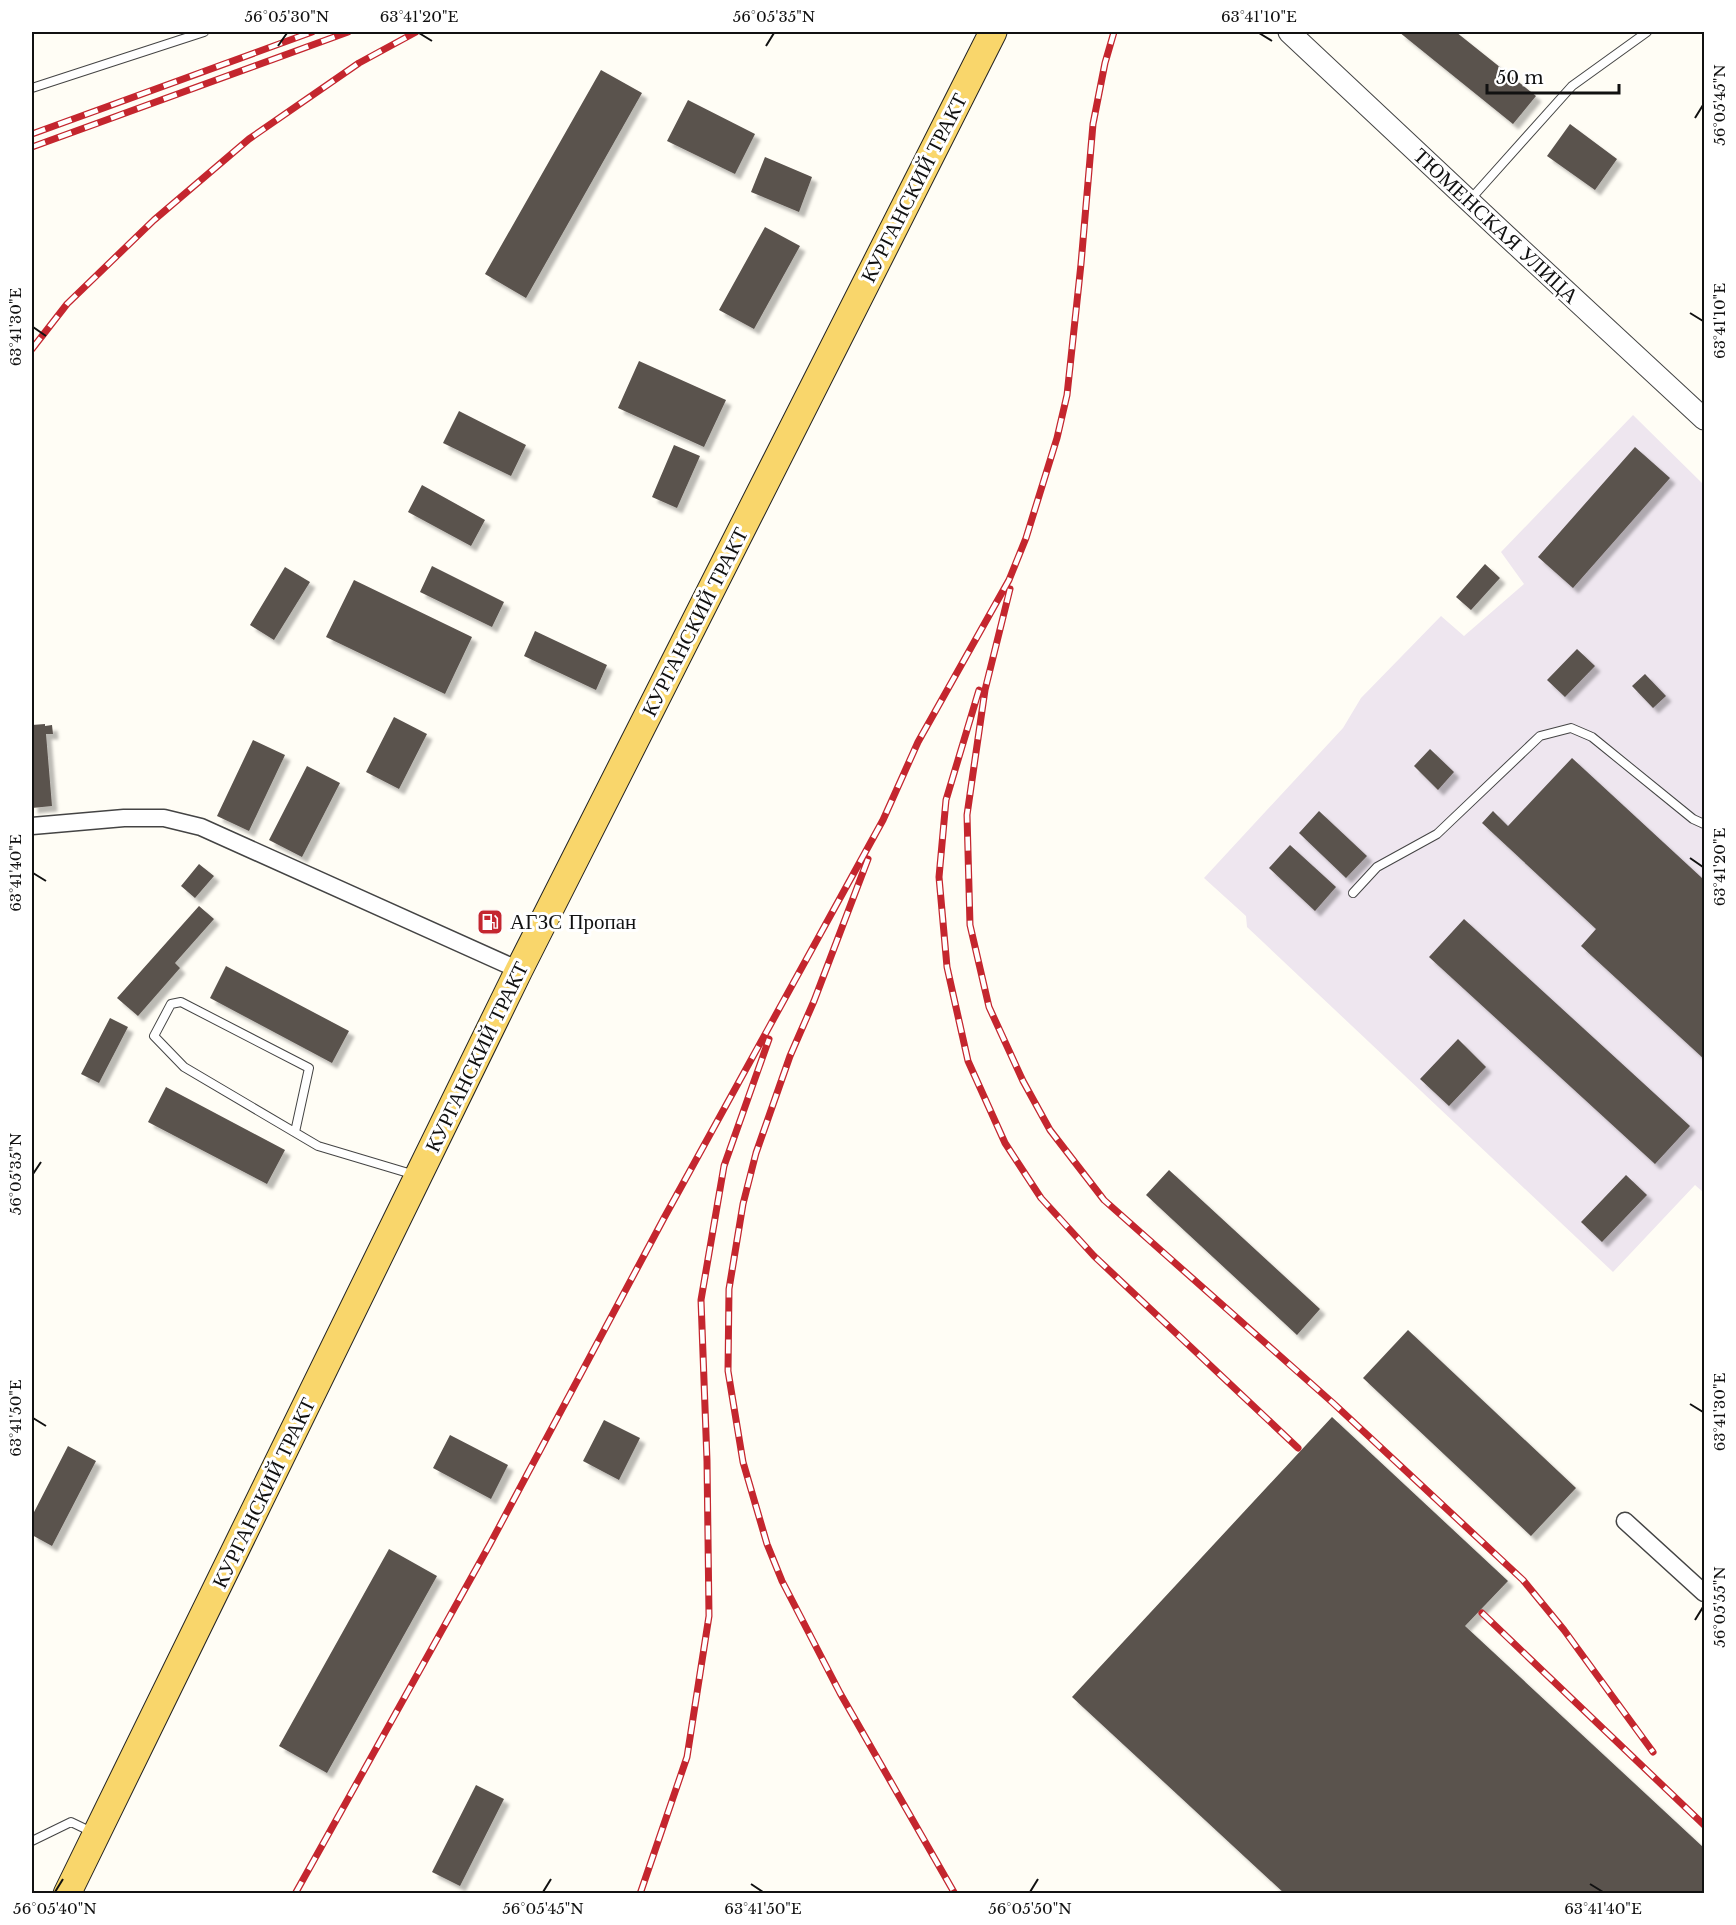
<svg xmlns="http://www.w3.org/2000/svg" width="1736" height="1925" viewBox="0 0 1736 1925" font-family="'Libre Baskerville',serif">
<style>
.industrial{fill:#eee6ef}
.building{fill:#5a524d;filter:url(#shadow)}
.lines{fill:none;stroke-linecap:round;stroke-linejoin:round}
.service-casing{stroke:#444;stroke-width:10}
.minor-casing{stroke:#444;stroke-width:19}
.tertiary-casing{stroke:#444;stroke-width:23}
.primary-casing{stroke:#222;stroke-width:29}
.service{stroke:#fff;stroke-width:8}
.minor{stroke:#fff;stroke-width:16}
.tertiary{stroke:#fff;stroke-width:21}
.primary{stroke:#f9d66b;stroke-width:27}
.rail-casing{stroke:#c4262e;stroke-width:7}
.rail{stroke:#fff;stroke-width:4.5;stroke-dasharray:14;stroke-linecap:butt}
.ticks{fill:none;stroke:#111;stroke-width:2}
.labels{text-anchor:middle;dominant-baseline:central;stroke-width:6;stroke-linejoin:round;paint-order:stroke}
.street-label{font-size:21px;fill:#111;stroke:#fff}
.poi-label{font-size:21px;fill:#111;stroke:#fff;text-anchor:start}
.neatline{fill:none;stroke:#111;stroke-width:2}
.ticks-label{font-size:15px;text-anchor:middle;fill:#111}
</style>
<defs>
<filter id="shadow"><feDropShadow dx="5.5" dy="5.5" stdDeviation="1.5" flood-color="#0004"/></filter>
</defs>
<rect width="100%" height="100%" fill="#fffdf5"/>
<!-- industrial -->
<path class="industrial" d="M1633 415 1704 485V1193L1695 1185 1613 1272 1247 927 1246 916 1204 878 1343 728 1361 698 1441 616 1464 636 1524 584 1501 552Z"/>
<!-- building -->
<path class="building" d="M1399 32H1456L1536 96 1513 124Z
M601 70 642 93 526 298 485 274Z
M688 100 755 134 735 174 667 141Z
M1570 124 1617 159 1595 190 1547 156Z
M765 157 812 177 799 212 751 192Z
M765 227 800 246 754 329 719 310Z
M639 361 726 400 704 447 618 408Z
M459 411 526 445 511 476 443 443Z
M674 445 700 456 677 508 652 497Z
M1635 447 1670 478 1573 588 1538 557Z
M422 485 485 520 471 546 408 512Z
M1485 564 1500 578 1471 610 1456 597Z
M432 566 504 602 492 627 420 592Z
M285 567 310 582 274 640 250 625Z
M354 580 472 637 445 694 326 637Z
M535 631 607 665 596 690 524 656Z
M1577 649 1595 666 1565 697 1547 680Z
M1645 674 1666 696 1653 708 1632 686Z
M394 717 427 734 399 789 366 772Z
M45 724V726L52 725 53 734H46L52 806 32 808V725Z
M253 740 285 755 249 831 217 816Z
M1430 749 1454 772 1438 790 1414 766Z
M1572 758 1702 878 1704 875V1059L1581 946 1596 929 1482 823 1493 811 1508 826Z
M307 766 340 783 302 857 269 840Z
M1319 811 1367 856 1346 878 1299 833Z
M1290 845 1336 887 1315 911 1269 868Z
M199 864 214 876 195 898 181 886Z
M199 906 214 919 175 963 180 968 138 1016 117 998Z
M1464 919 1690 1126 1655 1164 1429 957Z
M226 966 349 1031 332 1063 210 998Z
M110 1018 128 1027 99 1083 81 1074Z
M1458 1039 1486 1067 1449 1106 1420 1079Z
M166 1087 285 1150 267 1184 148 1122Z
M1169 1170 1320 1309 1297 1335 1146 1195Z
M1626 1175 1647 1195 1602 1242 1581 1222Z
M1408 1330 1576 1488 1531 1536 1363 1378Z
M1332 1417 1508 1581 1465 1626 1704 1848V1894H1285L1072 1697Z
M604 1420 640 1438 619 1480 583 1461Z
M450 1435 508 1465 491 1499 433 1468Z
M68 1446 96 1461 52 1546 32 1535V1516Z
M389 1549 437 1576 327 1773 279 1746Z
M476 1785 504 1799 460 1886 432 1872Z"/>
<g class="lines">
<!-- service casing -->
<g class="service-casing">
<path id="service" d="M32 88 204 32
M1469 201 1572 86 1647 32
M1353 893 1377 867 1437 834 1540 736 1571 728 1592 737 1693 819 1704 824
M295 1132 309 1068 181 1002 171 1004 154 1036 184 1067 318 1146 415 1175
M32 1841 71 1822 94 1833"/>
</g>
<!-- minor casing -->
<g class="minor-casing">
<path id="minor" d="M32 826 124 818H164L201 827 519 970
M1625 1521 1704 1593"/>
</g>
<!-- tertiary casing -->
<g class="tertiary-casing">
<path id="tertiary" d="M1289 32 1499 229 1704 419"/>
</g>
<!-- primary casing -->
<g class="primary-casing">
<path id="primary" d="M67 1894 519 970 993 32"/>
</g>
<!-- service -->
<use href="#service" class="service"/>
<!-- minor -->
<use href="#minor" class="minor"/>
<!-- tertiary -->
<use href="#tertiary" class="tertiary"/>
<!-- primary -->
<use href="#primary" class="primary"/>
<!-- rail casing -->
<g class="rail-casing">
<path id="rail" d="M32 134 312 32
M32 147 348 32
M32 349 67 304 154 220 249 139 359 63 416 32
M1010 589 985 690 967 815 970 925 989 1007 1023 1081 1050 1130 1104 1200 1333 1403 1523 1580 1564 1630 1653 1752
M979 690 946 800 939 877 947 967 968 1061 1005 1143 1041 1198 1094 1256 1298 1448
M868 859 814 1001 790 1056 756 1153 743 1204 729 1289 728 1371 743 1462 767 1544 782 1581 840 1693 955 1894
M1482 1613 1704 1825
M295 1894 490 1544 664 1218 883 820 918 742 1009 580 1026 538 1057 438 1067 395 1081 264 1093 124 1105 63 1114 32
M640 1894 687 1757 709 1616 707 1461 701 1300 724 1166 769 1039"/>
</g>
<!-- rail -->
<use href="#rail" class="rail"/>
</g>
<!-- ticks -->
<path class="ticks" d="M419 33 432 41M1259 33 1272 41M278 46 287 33M766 46 774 33M1695 118 1703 105M1690 313 1703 321M33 327 46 336M1690 858 1703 867M33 873 46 881M33 1174 41 1162M1690 1404 1703 1412M33 1418 46 1426M1695 1620 1703 1607M751 1884 763 1892M1590 1884 1603 1892M55 1892 63 1879M543 1892 551 1879M1030 1892 1038 1879"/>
<!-- icons -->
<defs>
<g id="fuel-square" transform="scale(1.35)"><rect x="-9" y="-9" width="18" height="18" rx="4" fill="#c4262e" stroke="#fff"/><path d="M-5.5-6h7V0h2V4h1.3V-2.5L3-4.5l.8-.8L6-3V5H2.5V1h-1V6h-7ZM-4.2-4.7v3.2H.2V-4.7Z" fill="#fff"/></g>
</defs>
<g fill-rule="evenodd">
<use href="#fuel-square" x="490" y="922"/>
</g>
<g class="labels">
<!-- street labels -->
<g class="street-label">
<text transform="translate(914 188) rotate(-63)">КУРГАНСКИЙ ТРАКТ</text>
<text transform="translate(1496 226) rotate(43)">ТЮМЕНСКАЯ УЛИЦА</text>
<text transform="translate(695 622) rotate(-63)">КУРГАНСКИЙ ТРАКТ</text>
<text transform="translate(477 1057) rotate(-64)">КУРГАНСКИЙ ТРАКТ</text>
<text transform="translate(264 1493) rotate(-64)">КУРГАНСКИЙ ТРАКТ</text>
</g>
<!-- poi labels -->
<g class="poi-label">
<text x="510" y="922">АГЗС Пропан</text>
</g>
</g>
<!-- border -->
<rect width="1736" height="1925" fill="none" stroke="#ffffff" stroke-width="66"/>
<!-- scale -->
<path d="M1487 84v9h132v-9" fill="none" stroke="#111111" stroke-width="3"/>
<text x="1496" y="84" font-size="18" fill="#111111" stroke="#ffffff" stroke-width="4.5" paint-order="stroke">50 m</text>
<rect x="33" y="33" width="1670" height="1859" class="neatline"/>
<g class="ticks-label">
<text x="287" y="22">56°05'30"N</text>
<text x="419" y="22">63°41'20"E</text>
<text x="774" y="22">56°05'35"N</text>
<text x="1259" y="22">63°41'10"E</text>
<text transform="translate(1720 105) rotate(-90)" y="5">56°05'45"N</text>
<text transform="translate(1720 321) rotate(-90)" y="5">63°41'10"E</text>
<text transform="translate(16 327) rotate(-90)" y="5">63°41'30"E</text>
<text transform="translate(1720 867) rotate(-90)" y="5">63°41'20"E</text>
<text transform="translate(16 873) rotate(-90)" y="5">63°41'40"E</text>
<text transform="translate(16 1174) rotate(-90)" y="5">56°05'35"N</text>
<text transform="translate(1720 1412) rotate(-90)" y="5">63°41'30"E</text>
<text transform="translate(16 1418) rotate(-90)" y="5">63°41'50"E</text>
<text transform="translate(1720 1607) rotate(-90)" y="5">56°05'55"N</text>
<text x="55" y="1914">56°05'40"N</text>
<text x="543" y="1914">56°05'45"N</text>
<text x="763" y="1914">63°41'50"E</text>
<text x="1030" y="1914">56°05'50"N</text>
<text x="1603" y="1914">63°41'40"E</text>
</g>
</svg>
